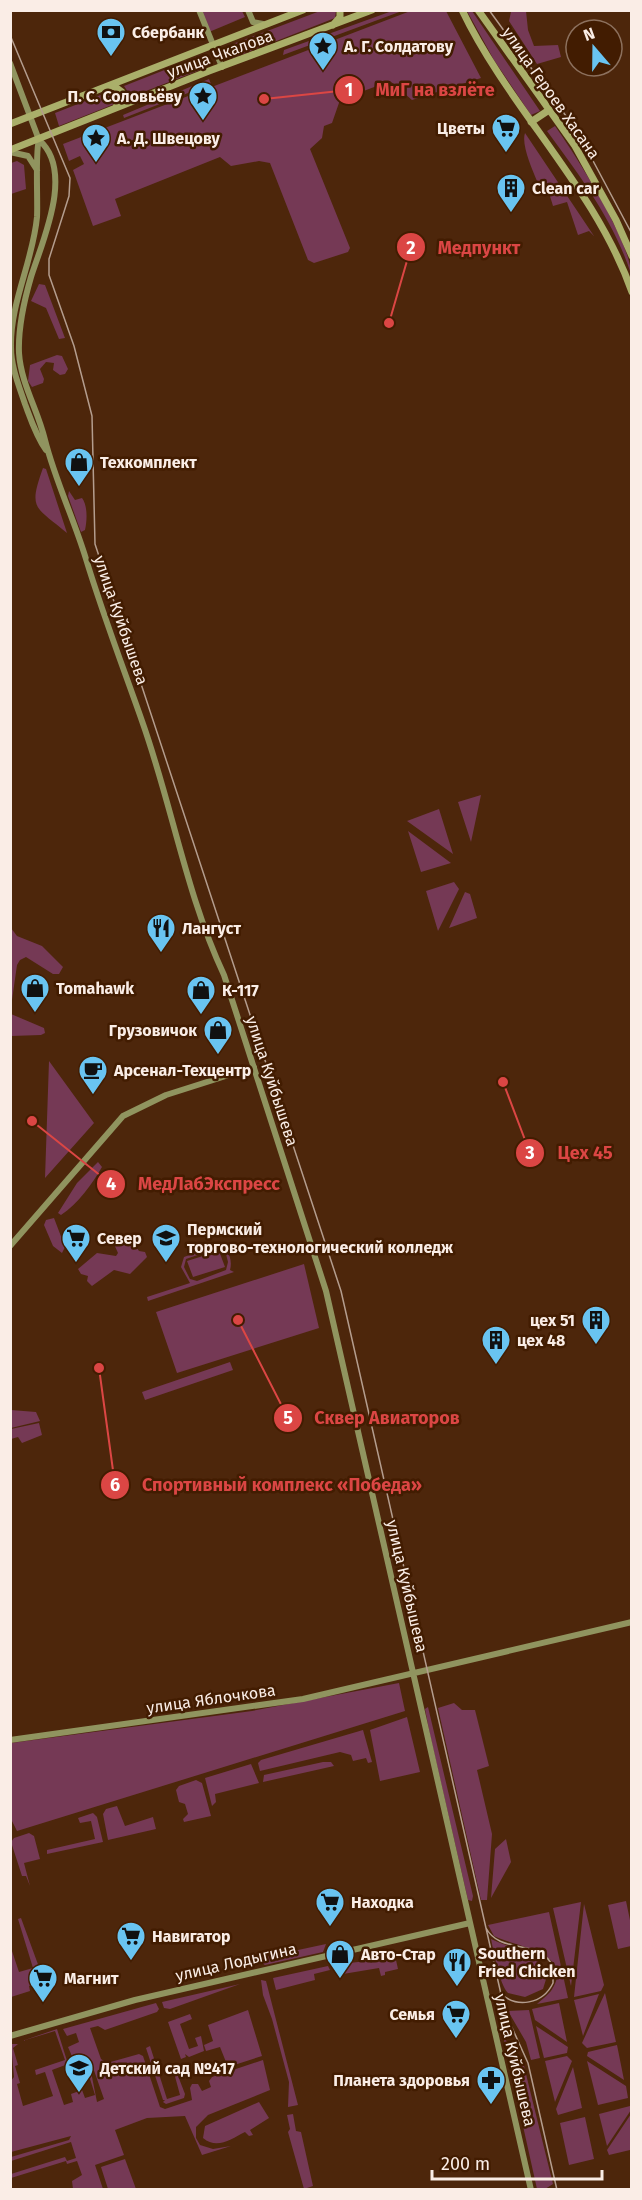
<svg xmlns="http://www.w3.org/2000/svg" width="642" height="2200" viewBox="0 0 642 2200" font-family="'Fira Sans',sans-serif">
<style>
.green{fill:#753955;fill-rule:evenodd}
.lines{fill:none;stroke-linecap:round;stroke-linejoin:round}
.secondary{stroke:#90945f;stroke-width:6}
.primary{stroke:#aaaf6a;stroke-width:7}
.tram{stroke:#b49d8e;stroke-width:1.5}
.labels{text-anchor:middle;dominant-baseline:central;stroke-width:5;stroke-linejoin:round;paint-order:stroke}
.poi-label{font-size:16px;font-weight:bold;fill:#faede6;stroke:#421c01;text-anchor:start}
.street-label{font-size:16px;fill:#faede6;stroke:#421c01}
.leader{fill:none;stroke:#db4644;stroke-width:2}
.callout-dot{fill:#db4644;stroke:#421c01;stroke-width:2}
.mark-label{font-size:18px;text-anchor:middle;font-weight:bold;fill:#fff}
.callout-label{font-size:18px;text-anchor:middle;font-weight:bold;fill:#db4644;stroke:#421c01;stroke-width:5;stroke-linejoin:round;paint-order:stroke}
</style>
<rect width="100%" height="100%" fill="#4d260b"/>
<!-- green -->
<path class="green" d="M413 10 446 11 481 78 412 100 390 81 340 100 332 123 324 126 322 138 310 149 350 248 348 252 314 263 308 260 270 163 259 161 231 166 220 157 115 199 121 216 93 226 73 170 84 164 80 156 69 161 63 144Z
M200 11H242L245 17 209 32Z
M320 11H336L335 18 233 58 226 55 225 49 230 45Z
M392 11H402L283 55 284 50Z
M467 11H472L540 111 531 115 494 60Z
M526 11 528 30 534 46 558 45 561 57 537 64 509 21 511 12Z
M200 56 205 68 128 98V92L124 86Z
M209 79 211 84 124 118 123 115Z
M111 91 119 94 117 103 59 126 55 113Z
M555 126C575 154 631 242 631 274 614 221 580 176 547 131Z
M525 133 594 236 589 231 578 235 567 202 553 206 546 183 537 181C532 169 521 144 525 133Z
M17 161 24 165 26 189 11 194V163Z
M39 284 45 285 65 338 59 339 46 308 31 301Z
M57 355 62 356 68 369 65 374 60 375 53 370 54 363 46 362 40 369 44 379 43 383 32 387 28 381 30 365Z
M43 468 46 469 67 533C35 506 28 510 43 468Z
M69 491 75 500 82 498C88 506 87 521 85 530L81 532 68 496Z
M481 795 471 842 458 802Z
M439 809 453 854 407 821Z
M408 831 451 863 421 872Z
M454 882 459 889 438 931 426 891Z
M465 892 470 894 477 918 449 928Z
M11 928 17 936 42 946 63 967 59 974H53L26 957 20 960 17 965 11 1007Z
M11 1014 44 1028 45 1033 41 1035 11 1036Z
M49 1061 94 1123 45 1178Z
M98 1162 102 1167C92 1184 78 1204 61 1215L58 1213 77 1183Z
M54 1218 65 1247 62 1253 53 1246 44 1225 46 1220Z
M123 1236H129L139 1251 145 1252 147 1257 130 1274 114 1270 92 1286 87 1281 88 1276 81 1274 78 1269 97 1253 116 1256 118 1253 113 1242Z
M215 1246C228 1246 233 1259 230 1270L234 1272 148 1301 147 1297 190 1283 181 1267 184 1257ZM215 1249 226 1254 228 1262 226 1270 197 1281 190 1279 184 1267 186 1259Z
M219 1251 225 1267 193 1277 187 1261Z
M304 1264 319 1328 177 1373 156 1312Z
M230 1362 233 1370 145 1400 142 1392Z
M11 1410 36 1412 40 1421 11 1428Z
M39 1423 42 1435 22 1443 18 1437 11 1439V1429Z
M399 1683 405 1711 17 1831 11 1819V1743L252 1711Z
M454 1703 462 1710H475L489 1766 477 1770 492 1834 487 1900H481L438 1708Z
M428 1707 473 1896 472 1901 468 1900 430 1735 425 1709Z
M407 1717 420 1772 380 1781 370 1730Z
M363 1730 372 1762 368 1763 366 1758 353 1761 351 1755 340 1752 260 1771 258 1763 261 1760Z
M323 1762H331L334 1766 263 1782 264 1775Z
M251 1764 259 1783 215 1794 216 1802 212 1806 205 1778Z
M196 1780 202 1783 211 1816 184 1822 183 1819 188 1814 185 1804 179 1802 176 1790 179 1786Z
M117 1806 125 1826 153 1817 156 1829 108 1840 103 1814 106 1809Z
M93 1813 97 1817 103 1842 47 1854V1850L95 1839 91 1821 80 1823 78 1818Z
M29 1833 34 1836 40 1859 24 1863 30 1886 26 1876H22L11 1842 14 1838Z
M506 1839 511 1862 491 1898 495 1849Z
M626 1901 631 1925V1946L618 1949 608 1905Z
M581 1902 571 1986 553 1908Z
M584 1904 604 1985 601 1991 574 1997Z
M549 1912 568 1998 537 2004C541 2000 547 1996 551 1991 577 1952 515 1947 494 1936L488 1925Z
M21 1918 43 1978 29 1986 30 1991 11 1997V1948L19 1972 33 1968 18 1919Z
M491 1939C512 1949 538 1951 547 1976L543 1989 525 1997 508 1993C499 1983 494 1953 491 1939Z
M326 1944 323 1952 265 1965 256 1959Z
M394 1951 398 1969 385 1972V1975L381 1976 379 1968 343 1974 341 1964 358 1962Z
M328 1966 330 1970 314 1974 315 1980 276 1990 273 1978Z
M261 1980 266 1981 298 2105 288 2107 289 2082 272 2019 263 1995Z
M240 1984 170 2009 164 2008 162 2002Z
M605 1993 616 2042 587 2048 582 2043Z
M599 1994 583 2036 574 2000Z
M156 2003 159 2009 157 2012 105 2030 98 2026 90 2028 101 2059 107 2063 139 2054 143 2056 160 2107 165 2109 192 2100 190 2088 192 2084H198L202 2091 211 2087 209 2081 212 2077 263 2060 270 2090 208 2115 196 2127V2138L200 2145 213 2149 231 2146 202 2155 185 2116 147 2118 115 2130 124 2155 95 2165 103 2189H73L72 2181 82 2175 77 2161 67 2164 66 2161 11 2178V2174L65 2157 67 2161 76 2158 71 2142 11 2161V2157L69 2140 71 2136 11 2152 10 2082 14 2077 11 2044H18L13 2048 18 2065 15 2066 20 2083 17 2084 23 2106 53 2096 45 2072 36 2075 35 2070 65 2060 55 2031 22 2041 57 2029 68 2064 52 2070 64 2105 73 2102 71 2094 82 2090 85 2098 95 2095 86 2066 75 2069 74 2067 84 2064 90 2067 97 2102 104 2099 90 2059 74 2061 68 2047 79 2042 76 2033 67 2036 63 2029Z
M559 2003 567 2042 535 2020 532 2009Z
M248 2010 262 2056 228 2067 220 2047 206 2051 204 2045 213 2041 208 2025Z
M529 2010 540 2058 531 2060 526 2042 508 2011Z
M190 2014 192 2019 180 2024 189 2049 198 2046 195 2038 201 2036 204 2051 189 2057 185 2054 186 2057 181 2059 168 2022Z
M536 2026 568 2047 567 2053 544 2058Z
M503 2036 524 2066 553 2184 545 2189H537Z
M617 2045 624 2080 587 2056 588 2052Z
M150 2046 167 2099 180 2095 173 2069 175 2068 185 2094 184 2098 166 2104 163 2102 165 2100H163L146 2048Z
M567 2056 572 2061 555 2102 545 2061Z
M587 2061 626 2086 628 2098 598 2105Z
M573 2067 582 2108 558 2115 556 2109Z
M259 2102 269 2118 250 2130 253 2135 249 2136 245 2132C231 2139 217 2150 203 2138L205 2126Z
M630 2106 631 2110 607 2146 599 2114Z
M293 2114 296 2131 301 2132 313 2186 304 2189 288 2132 290 2129 287 2115Z
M631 2114 630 2150 609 2155 607 2150Z
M585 2117 594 2159 569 2165 560 2123Z
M125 2159 136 2189H108L101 2167Z"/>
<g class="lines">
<!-- secondary -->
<path class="secondary" d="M199 10 222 67
M248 10 253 22 263 24
M10 63 39 140C75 171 42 242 31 277 24 301 18 328 19 353 21 384 38 410 45 440 55 480 74 519 86 559 103 615 123 667 142 721 172 805 186 894 224 975L326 1291 531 2190
M39 140C35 150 38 202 37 217 33 261 10 303 11 347 11 367 19 386 25 404 31 420 36 436 46 450
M10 152 28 156 37 170
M10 1246 123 1116 166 1095 254 1067
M10 1740 303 1699 632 1622
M10 2036 135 2000 470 1923"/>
<!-- primary -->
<path class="primary" d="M462 10C510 110 595 187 632 292
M478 10 575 146 616 220 632 256
M333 25 340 17V10
M109 87 114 86 122 92 123 98 116 107
M531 122 549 110
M10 124 303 10
M10 150 209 71 372 10"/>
<!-- tram -->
<path class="tram" d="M489 10 566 116 591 157 632 234
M10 35 70 178 69 196 49 259V275L74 346 92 416 95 544 341 1291 501 1994 509 2021 528 2063 557 2190
M486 1928C500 1955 541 1938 553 1967V1983C543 2004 517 2009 500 1993"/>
</g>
<!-- icons -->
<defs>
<g id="bank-pin" transform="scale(1.5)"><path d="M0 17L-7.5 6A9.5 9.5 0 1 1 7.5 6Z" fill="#69c4f1" stroke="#421c01"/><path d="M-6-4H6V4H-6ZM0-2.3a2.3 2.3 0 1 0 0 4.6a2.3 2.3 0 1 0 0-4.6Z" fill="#111"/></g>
<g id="sight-pin" transform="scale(1.5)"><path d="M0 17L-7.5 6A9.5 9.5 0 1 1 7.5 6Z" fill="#69c4f1" stroke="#421c01"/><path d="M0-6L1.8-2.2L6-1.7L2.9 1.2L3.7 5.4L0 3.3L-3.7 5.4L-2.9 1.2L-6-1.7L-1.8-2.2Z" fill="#111"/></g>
<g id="supermarket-pin" transform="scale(1.5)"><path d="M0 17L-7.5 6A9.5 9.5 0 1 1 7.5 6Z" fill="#69c4f1" stroke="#421c01"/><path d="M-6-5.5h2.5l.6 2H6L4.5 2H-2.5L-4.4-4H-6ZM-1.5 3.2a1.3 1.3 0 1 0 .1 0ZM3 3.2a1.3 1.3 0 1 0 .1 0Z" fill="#111"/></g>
<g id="building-pin" transform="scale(1.5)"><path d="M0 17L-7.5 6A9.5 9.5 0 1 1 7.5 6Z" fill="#69c4f1" stroke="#421c01"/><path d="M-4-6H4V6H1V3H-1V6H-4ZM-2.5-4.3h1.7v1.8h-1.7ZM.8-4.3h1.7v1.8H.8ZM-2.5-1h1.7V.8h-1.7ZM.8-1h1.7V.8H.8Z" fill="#111"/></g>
<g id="shop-pin" transform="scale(1.5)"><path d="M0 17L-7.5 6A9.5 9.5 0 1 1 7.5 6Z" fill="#69c4f1" stroke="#421c01"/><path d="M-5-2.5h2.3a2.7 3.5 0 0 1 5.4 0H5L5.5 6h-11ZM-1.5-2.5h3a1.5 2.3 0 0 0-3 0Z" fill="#111"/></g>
<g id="restaurant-pin" transform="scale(1.5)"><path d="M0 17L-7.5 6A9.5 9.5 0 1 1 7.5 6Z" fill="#69c4f1" stroke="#421c01"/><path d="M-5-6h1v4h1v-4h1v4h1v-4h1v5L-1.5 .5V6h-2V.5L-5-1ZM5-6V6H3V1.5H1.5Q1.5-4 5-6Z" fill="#111"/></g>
<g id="cafe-pin" transform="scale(1.5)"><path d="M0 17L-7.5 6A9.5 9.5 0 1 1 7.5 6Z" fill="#69c4f1" stroke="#421c01"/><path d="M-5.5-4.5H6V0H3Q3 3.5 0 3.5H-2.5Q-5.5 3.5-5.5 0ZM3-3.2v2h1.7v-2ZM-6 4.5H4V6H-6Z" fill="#111"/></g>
<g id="university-pin" transform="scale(1.5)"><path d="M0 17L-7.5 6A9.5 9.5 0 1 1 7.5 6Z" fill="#69c4f1" stroke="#421c01"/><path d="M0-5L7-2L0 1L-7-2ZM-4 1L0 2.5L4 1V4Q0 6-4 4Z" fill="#111"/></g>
<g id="school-pin" transform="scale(1.5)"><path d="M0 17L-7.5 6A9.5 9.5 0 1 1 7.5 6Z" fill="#69c4f1" stroke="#421c01"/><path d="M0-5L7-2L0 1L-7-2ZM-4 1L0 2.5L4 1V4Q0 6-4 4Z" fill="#111"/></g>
<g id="pharmacy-pin" transform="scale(1.5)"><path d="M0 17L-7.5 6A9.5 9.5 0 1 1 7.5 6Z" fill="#69c4f1" stroke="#421c01"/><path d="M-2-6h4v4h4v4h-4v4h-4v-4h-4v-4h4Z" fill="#111"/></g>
</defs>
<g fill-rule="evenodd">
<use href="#bank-pin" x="111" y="32"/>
<use href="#sight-pin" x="323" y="46"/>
<use href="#sight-pin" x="203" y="96"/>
<use href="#supermarket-pin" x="506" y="128"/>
<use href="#sight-pin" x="96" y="138"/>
<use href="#building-pin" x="511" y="188"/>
<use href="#shop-pin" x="79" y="462"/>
<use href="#restaurant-pin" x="161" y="928"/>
<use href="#shop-pin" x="35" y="988"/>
<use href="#shop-pin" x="201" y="990"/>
<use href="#shop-pin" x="218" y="1030"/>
<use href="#cafe-pin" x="93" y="1070"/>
<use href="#supermarket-pin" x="76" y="1238"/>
<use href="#university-pin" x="166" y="1238"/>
<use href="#building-pin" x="596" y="1320"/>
<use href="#building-pin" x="496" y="1340"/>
<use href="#supermarket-pin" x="330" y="1902"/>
<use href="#supermarket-pin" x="131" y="1936"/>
<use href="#shop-pin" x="340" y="1954"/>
<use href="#restaurant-pin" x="457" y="1962"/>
<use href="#supermarket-pin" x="43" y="1978"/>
<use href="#supermarket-pin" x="456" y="2014"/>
<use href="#school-pin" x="79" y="2068"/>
<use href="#pharmacy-pin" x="491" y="2080"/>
</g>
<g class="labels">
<!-- poi labels -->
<g class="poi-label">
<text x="132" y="32">Сбербанк</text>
<text x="344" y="46">А. Г. Солдатову</text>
<text x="182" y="96" text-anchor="end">П. С. Соловьёву</text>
<text x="485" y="128" text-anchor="end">Цветы</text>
<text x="117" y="138">А. Д. Швецову</text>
<text x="532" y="188">Clean car</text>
<text x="100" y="462">Техкомплект</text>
<text x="182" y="928">Лангуст</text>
<text x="56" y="988">Tomahawk</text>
<text x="222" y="990">К-117</text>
<text x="197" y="1030" text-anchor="end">Грузовичок</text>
<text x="114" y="1070">Арсенал-Техцентр</text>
<text x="187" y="1229">Пермский<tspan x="187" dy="18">торгово-технологический колледж</tspan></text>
<text x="97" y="1238">Север</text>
<text x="575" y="1320" text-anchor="end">цех 51</text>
<text x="517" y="1340">цех 48</text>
<text x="351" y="1902">Находка</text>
<text x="152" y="1936">Навигатор</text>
<text x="478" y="1953">Southern<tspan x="478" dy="18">Fried Chicken</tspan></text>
<text x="361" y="1954">Авто-Стар</text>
<text x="64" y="1978">Магнит</text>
<text x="435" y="2014" text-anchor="end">Семья</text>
<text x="100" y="2068">Детский сад №417</text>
<text x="470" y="2080" text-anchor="end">Планета здоровья</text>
</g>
<!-- street labels -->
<g class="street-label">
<text transform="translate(220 54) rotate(-20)">улица Чкалова</text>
<text transform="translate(551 93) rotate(55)">улица Героев Хасана</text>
<text transform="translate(121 620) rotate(71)">улица Куйбышева</text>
<text transform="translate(272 1081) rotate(72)">улица Куйбышева</text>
<text transform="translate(407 1586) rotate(77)">улица Куйбышева</text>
<text transform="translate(211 1699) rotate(-8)">улица Яблочкова</text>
<text transform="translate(236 1962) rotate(-13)">улица Лодыгина</text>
<text transform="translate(515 2060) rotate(77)">улица Куйбышева</text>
</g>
</g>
<!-- callouts -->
<path class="leader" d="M264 99L349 90M389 323L411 247M503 1082L530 1153M32 1121L111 1184M238 1320L288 1418M99 1368L115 1485"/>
<g class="callout-dot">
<circle cx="264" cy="99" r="6"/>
<circle cx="389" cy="323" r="6"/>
<circle cx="503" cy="1082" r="6"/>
<circle cx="32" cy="1121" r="6"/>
<circle cx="238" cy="1320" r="6"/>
<circle cx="99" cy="1368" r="6"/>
<circle cx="349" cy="90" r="15"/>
<circle cx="411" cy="247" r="15"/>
<circle cx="530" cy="1153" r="15"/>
<circle cx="111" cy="1184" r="15"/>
<circle cx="288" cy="1418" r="15"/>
<circle cx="115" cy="1485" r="15"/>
</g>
<g class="mark-label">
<text x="349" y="96">1</text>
<text x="411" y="254">2</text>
<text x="530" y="1159">3</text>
<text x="111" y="1190">4</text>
<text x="288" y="1424">5</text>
<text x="115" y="1491">6</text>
</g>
<g class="callout-label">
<text x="435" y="96">МиГ на взлёте</text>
<text x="479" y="254">Медпункт</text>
<text x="585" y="1159">Цех 45</text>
<text x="209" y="1190">МедЛабЭкспресс</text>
<text x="387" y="1424">Сквер Авиаторов</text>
<text x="282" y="1491">Спортивный комплекс «Победа»</text>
</g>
<!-- border -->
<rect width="642" height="2200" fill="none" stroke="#faede6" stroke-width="24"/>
<!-- north arrow -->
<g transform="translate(594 48) rotate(340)"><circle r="28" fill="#421c01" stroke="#8c705d" stroke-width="1.5"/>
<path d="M0-4.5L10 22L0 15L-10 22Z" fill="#69c4f1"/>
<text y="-9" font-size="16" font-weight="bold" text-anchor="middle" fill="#faede6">N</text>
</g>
<!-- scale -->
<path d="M432 2170v9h170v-9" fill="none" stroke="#faede6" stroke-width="3"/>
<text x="441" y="2170" font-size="18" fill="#faede6" stroke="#421c01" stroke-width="4.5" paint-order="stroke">200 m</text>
</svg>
